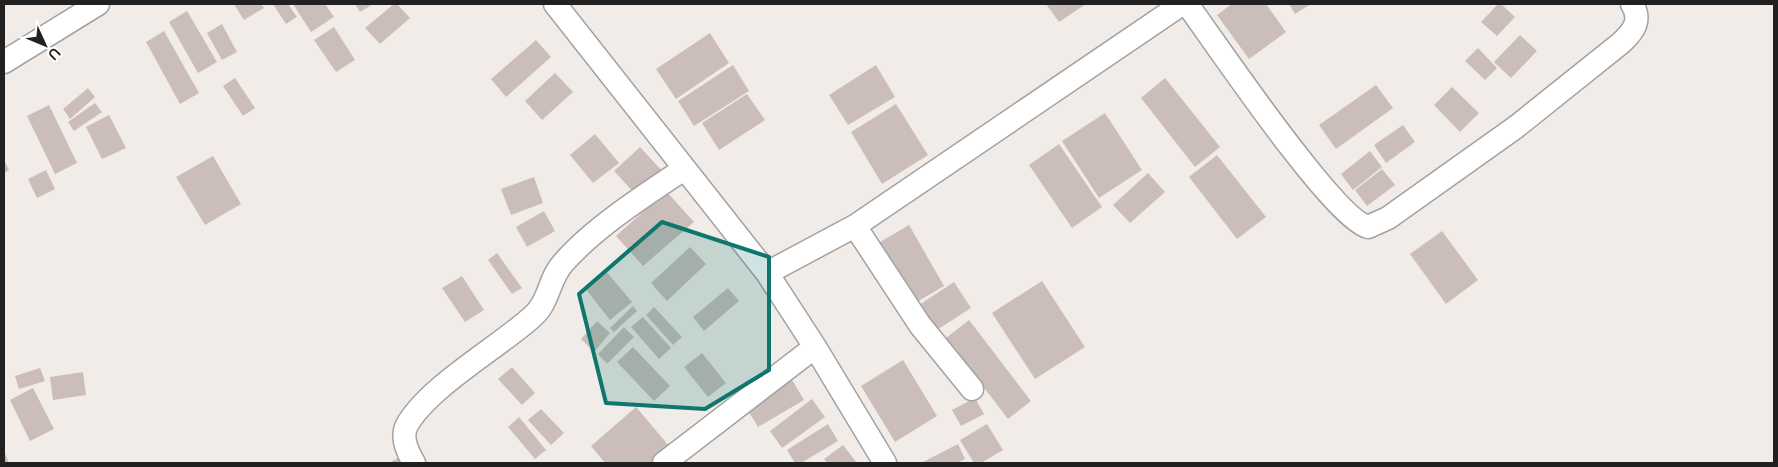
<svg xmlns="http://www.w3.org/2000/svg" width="1778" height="467" viewBox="0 0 1778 467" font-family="'Varela Round',sans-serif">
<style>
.building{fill:#cbbdba}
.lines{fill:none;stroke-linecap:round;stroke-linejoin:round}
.minor-casing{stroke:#a2a2a2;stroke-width:25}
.minor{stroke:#fff;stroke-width:22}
.marked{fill:#0f766e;fill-opacity:0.2;stroke:#0f766e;stroke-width:4;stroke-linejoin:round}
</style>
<rect width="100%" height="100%" fill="#f2ece8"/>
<!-- building -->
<path class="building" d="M234 4H261L264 8 244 20Z
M273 4H288L297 17 286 24Z
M293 4H325L334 17 311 32Z
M355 4H373L360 12Z
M394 4H397L410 18 380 44 365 28Z
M1046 4H1086L1059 22Z
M1232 4H1266L1286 32 1249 59 1217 15Z
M1289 4H1311L1295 14Z
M1498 4H1501L1515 17 1497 36 1481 22Z
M187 11 217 62 198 73 169 22Z
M222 24 237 52 222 60 207 33Z
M334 27 355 60 336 72 314 40Z
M164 31 199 93 180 104 146 42Z
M710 33 729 63 676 99 656 69Z
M1520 35 1537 51 1511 78 1494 62Z
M536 40 551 57 506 97 491 79Z
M1478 48 1497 68 1485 80 1465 61Z
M733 65 749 91 694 126 678 101Z
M876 65 895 97 848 125 829 95Z
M555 73 573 92 542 120 525 101Z
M235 78 255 108 243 116 223 86Z
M1165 78 1220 147 1195 167 1141 98Z
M1376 85 1393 108 1336 149 1319 125Z
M1452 87 1479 113 1460 132 1434 105Z
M88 88 95 97 70 119 63 109Z
M747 94 765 120 719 150 702 123Z
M95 103 102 112 74 131 68 122Z
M896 104 928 155 882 184 851 132Z
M49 105 77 163 55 174 27 116Z
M1105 113 1142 170 1099 198 1062 141Z
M109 115 126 148 102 159 86 127Z
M1403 125 1415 142 1386 163 1374 145Z
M595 134 619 163 593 183 570 155Z
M1059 144 1102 207 1072 228 1029 165Z
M640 147 663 172 636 195 614 171Z
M1370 151 1382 167 1353 190 1341 174Z
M1217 155 1266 217 1237 239 1189 177Z
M213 156 241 204 205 225 176 177Z
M4 160 9 170 4 173Z
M1382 169 1395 185 1367 206 1355 190Z
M46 170 55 189 37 198 28 179Z
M1148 173 1165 192 1130 223 1113 205Z
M534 177 543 203 511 215 501 189Z
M666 191 694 222 643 266 616 236Z
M544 211 555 231 527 247 516 227Z
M909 225 944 286 910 306 875 245Z
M1442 231 1478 280 1446 304 1410 254Z
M690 247 706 264 667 301 651 283Z
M497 253 522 288 512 294 488 260Z
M605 270 632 302 610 320 584 287Z
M462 276 484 310 465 322 442 288Z
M1042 281 1085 347 1035 379 992 313Z
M954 282 971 308 929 335 913 309Z
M728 288 739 301 704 331 693 317Z
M633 306 637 311 614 332 610 328Z
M654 307 682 337 673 345 646 315Z
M643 317 671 348 659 359 631 327Z
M969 320 1031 401 1008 419 946 338Z
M597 321 610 333 594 352 581 339Z
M624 327 634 337 607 364 598 354Z
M633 347 670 386 654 401 617 362Z
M702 353 726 383 708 397 684 367Z
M903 360 937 416 895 442 861 386Z
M512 367 535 393 522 405 498 379Z
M40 368 45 381 19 389 15 376Z
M83 372 86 395 53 400 50 377Z
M792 380 804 400 758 427 746 407Z
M33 388 54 429 30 441 10 400Z
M975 398 984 414 961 426 952 410Z
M812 399 825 417 782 448 770 431Z
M636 407 670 447 651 463H605L591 446Z
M541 409 564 433 551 445 528 420Z
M519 417 546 450 535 459 508 427Z
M828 424 838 441 801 463H795L787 450Z
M987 424 1003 450 981 463H974L960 440Z
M958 444 965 459 957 463H921Z
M843 445 857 463H827L824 459Z
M4 451 9 463H4Z
M407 453 412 463H389Z"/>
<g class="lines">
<!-- minor casing -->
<g class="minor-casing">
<path id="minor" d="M555 4 767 273 815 347 885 463
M1187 4C1215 42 1333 218 1368 227L1388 218 1516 127 1621 43C1634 31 1642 20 1632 4
M4 62 98 4
M855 226 920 325 972 389
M767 273 855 226 1182 4
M414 463C408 453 401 439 406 427 425 389 499 347 532 317 550 302 548 279 564 262 595 227 645 195 684 169
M664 463 815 347"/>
</g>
<!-- minor -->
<use href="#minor" class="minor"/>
</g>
<!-- marked area -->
<path class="marked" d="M662 222 769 257V370L705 409 606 403 579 294Z"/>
<!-- border -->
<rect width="1778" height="467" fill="none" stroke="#212121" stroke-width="10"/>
<!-- north arrow -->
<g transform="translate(45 45) rotate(134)" stroke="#ffffff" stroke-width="4" paint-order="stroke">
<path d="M0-4L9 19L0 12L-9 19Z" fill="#212121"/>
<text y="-8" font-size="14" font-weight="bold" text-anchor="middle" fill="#212121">U</text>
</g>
</svg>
